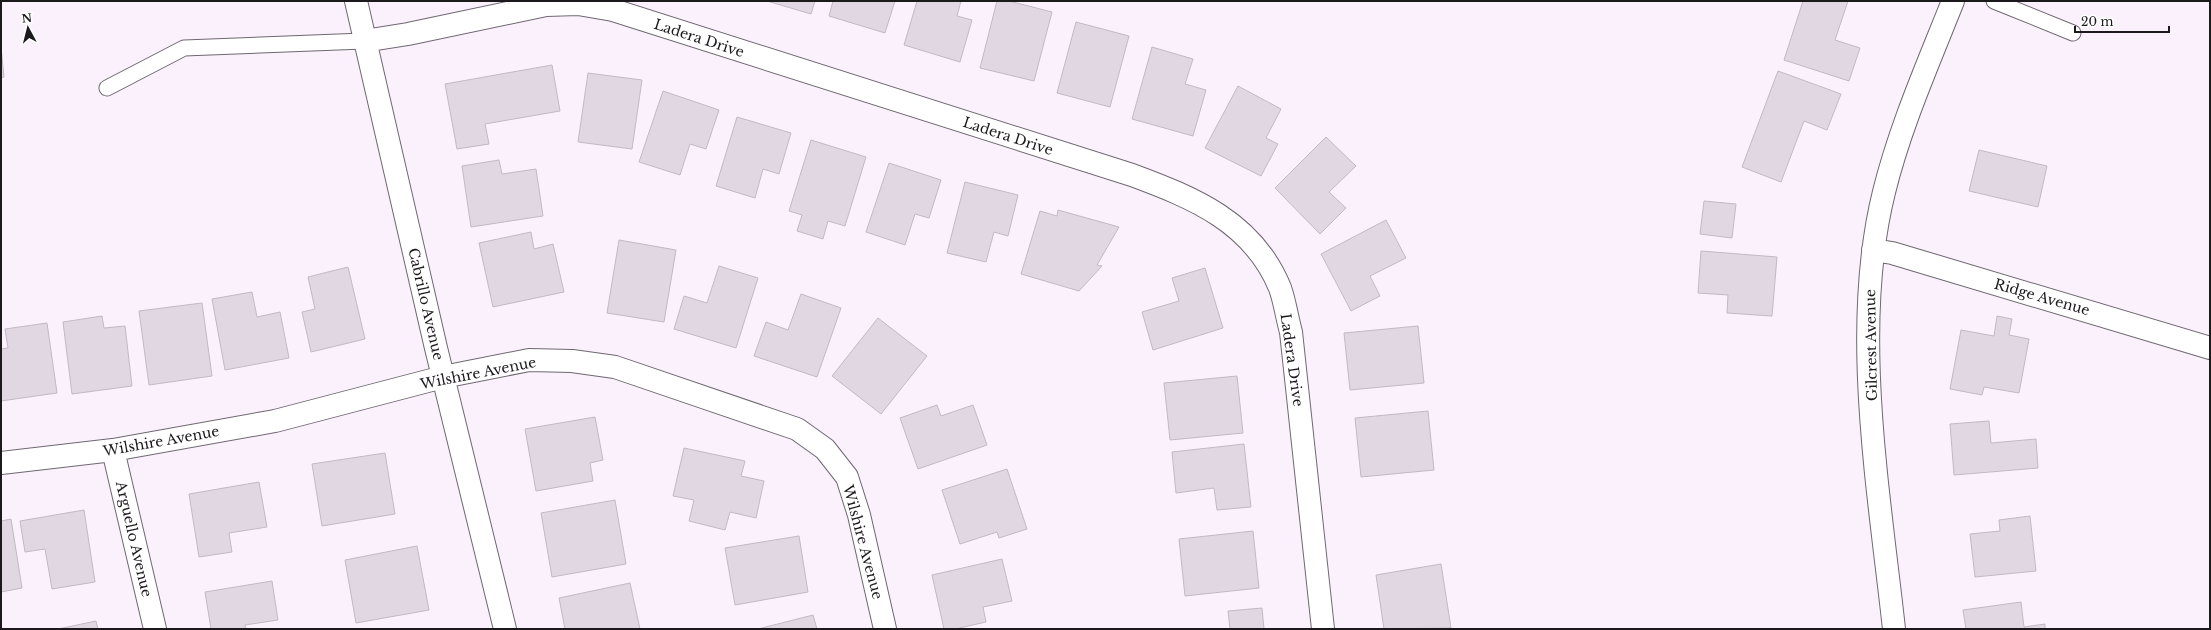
<svg xmlns="http://www.w3.org/2000/svg" width="2211" height="630" viewBox="0 0 2211 630" font-family="'Libre Baskerville',serif">
<style>
.building{fill:#e0d7e3;stroke:#c1b9c4}
.lines{fill:none;stroke-linecap:round;stroke-linejoin:round}
.service-casing{stroke:#6f6771;stroke-width:17}
.minor-casing{stroke:#6f6771;stroke-width:24}
.service{stroke:#fff;stroke-width:15}
.minor{stroke:#fff;stroke-width:22}
.labels{text-anchor:middle;dominant-baseline:central;stroke-width:3;stroke-linejoin:round;paint-order:stroke}
.street-label{font-size:14px;fill:#1c191d;stroke:#fff}
</style>
<rect width="100%" height="100%" fill="#faf1fd"/>
<!-- building -->
<path class="building" d="M767 1H815L811 14Z
M833 1H895L885 33 829 16Z
M917 1H961L957 16 972 20 960 62 904 45Z
M997 1H1009L1052 12 1034 81 980 68Z
M1803 1H1848L1835 40 1860 48 1849 81 1784 60Z
M1076 22 1129 36 1110 107 1057 93Z
M1 47 4 77 1 78Z
M1152 47 1193 59 1185 84 1206 90 1193 136 1132 119Z
M552 65 560 111 485 124 489 144 457 149 445 84Z
M1778 71 1841 94 1827 130 1804 121 1781 182 1742 167Z
M588 73 642 80 632 149 578 142Z
M1238 86 1281 109 1266 138 1278 144 1261 176 1205 148Z
M663 91 719 110 706 149 690 144 680 175 639 162Z
M737 117 791 133 779 174 763 169 755 198 716 186Z
M1326 137 1356 166 1329 192 1346 208 1320 234 1275 188Z
M811 140 866 157 845 226 828 221 823 239 797 231 802 215 789 211Z
M1979 150 2047 166 2038 207 1969 191Z
M499 160 502 174 536 169 543 216 471 227 462 166Z
M889 163 941 180 929 218 915 214 905 245 866 232Z
M965 182 1018 195 1008 236 994 232 986 262 947 253Z
M1704 201 1736 204 1732 238 1700 234Z
M1058 210 1119 227 1097 265 1102 266 1079 291 1021 274 1040 211 1057 216Z
M1386 220 1406 258 1370 276 1380 296 1351 311 1321 254Z
M531 232 534 249 553 244 564 292 493 307 479 243Z
M619 240 676 250 664 322 607 313Z
M1701 251 1777 257 1772 316 1727 313 1728 295 1698 293Z
M719 266 758 278 736 348 674 329 684 296 707 303Z
M348 267 365 339 311 352 302 312 315 309 308 277Z
M1205 268 1223 328 1153 350 1142 312 1179 301 1172 278Z
M252 292 257 317 280 312 289 358 225 370 212 299Z
M801 294 841 308 817 377 754 356 766 322 788 330Z
M202 303 212 376 149 385 139 311Z
M102 316 104 328 125 326 132 386 72 394 63 322Z
M1997 316 2012 319 2009 335 2029 339 2019 393 1984 387 1982 395 1950 389 1961 330 1994 336Z
M878 318 927 356 881 414 832 376Z
M47 323 57 393 1 401V349L8 348 5 329Z
M1418 326 1424 383 1350 390 1344 333Z
M1237 376 1243 433 1170 440 1164 383Z
M937 405 941 416 973 405 987 445 918 469 900 418Z
M1428 411 1434 470 1361 477 1355 418Z
M595 417 603 460 590 463 593 481 536 491 525 429Z
M1989 421 1991 443 2036 439 2038 468 1954 475 1950 424Z
M1244 444 1251 507 1217 510 1214 488 1176 493 1172 452Z
M684 448 745 461 741 476 764 481 756 518 730 512 725 530 689 521 694 500 673 496Z
M385 453 395 514 322 526 312 464Z
M1007 469 1027 529 999 538 997 532 960 544 942 490Z
M259 482 267 527 229 533 232 552 199 557 189 494Z
M615 500 626 564 552 577 541 513Z
M84 510 95 582 52 589 45 549 25 552 20 521Z
M2030 516 2036 571 1975 577 1970 534 2000 531 1999 520Z
M11 519 22 588 1 592V521Z
M1253 531 1259 588 1185 596 1179 539Z
M799 536 808 592 735 605 725 548Z
M417 546 429 610 356 623 345 560Z
M1002 559 1012 601 983 607 986 622 955 629H944L932 575Z
M1441 564 1451 628 1384 629 1376 575Z
M272 581 278 620 245 625 246 629H211L205 592Z
M630 583 640 629H565L559 598Z
M2021 602 2024 627 2045 624V629H1966L1963 610Z
M1262 608 1264 629H1230L1228 611Z
M813 615 817 629H758Z
M96 621 98 629H58Z"/>
<g class="lines">
<!-- service casing -->
<g class="service-casing">
<path id="service" d="M1994 1 2073 33
M107 88 184 48 364 41"/>
</g>
<!-- minor casing -->
<g class="minor-casing">
<path id="minor" d="M356 1 436 348 505 629
M364 41 408 34 546 5 578 4 613 10 1132 175C1194 198 1253 222 1280 288 1285 302 1287 318 1291 332L1323 629
M1873 250 1892 253 2210 348
M113 450 155 629
M1 463 113 450 275 421 443 377 529 360 572 361 615 367 797 429 825 449 847 477 859 515 885 629
M1894 629C1879 491 1850 328 1884 192 1900 127 1928 64 1953 1"/>
</g>
<!-- service -->
<use href="#service" class="service"/>
<!-- minor -->
<use href="#minor" class="minor"/>
</g>
<g class="labels">
<!-- street labels -->
<g class="street-label">
<text transform="translate(699 38) rotate(18)">Ladera Drive</text>
<text transform="translate(1008 136) rotate(18)">Ladera Drive</text>
<text transform="translate(2042 297) rotate(16)">Ridge Avenue</text>
<text transform="translate(426 304) rotate(77)">Cabrillo Avenue</text>
<text transform="translate(1871 345) rotate(-91)">Gilcrest Avenue</text>
<text transform="translate(1292 360) rotate(82)">Ladera Drive</text>
<text transform="translate(478 373) rotate(-11)">Wilshire Avenue</text>
<text transform="translate(161 441) rotate(-10)">Wilshire Avenue</text>
<text transform="translate(134 539) rotate(77)">Arguello Avenue</text>
<text transform="translate(863 542) rotate(75)">Wilshire Avenue</text>
</g>
</g>
<!-- border -->
<rect width="2211" height="630" fill="none" stroke="#1c191d" stroke-width="4"/>
<!-- north arrow -->
<g transform="translate(28 28) rotate(353)" stroke="#ffffff" stroke-width="3" paint-order="stroke">
<path d="M0-3L7 15L0 10L-7 15Z" fill="#1c191d"/>
<text y="-6" font-size="11" font-weight="bold" text-anchor="middle" fill="#1c191d">N</text>
</g>
<!-- scale -->
<path d="M2075 26v6h94v-6" fill="none" stroke="#1c191d" stroke-width="2"/>
<text x="2081" y="26" font-size="12" fill="#1c191d" stroke="#ffffff" stroke-width="3" paint-order="stroke">20 m</text>
</svg>
